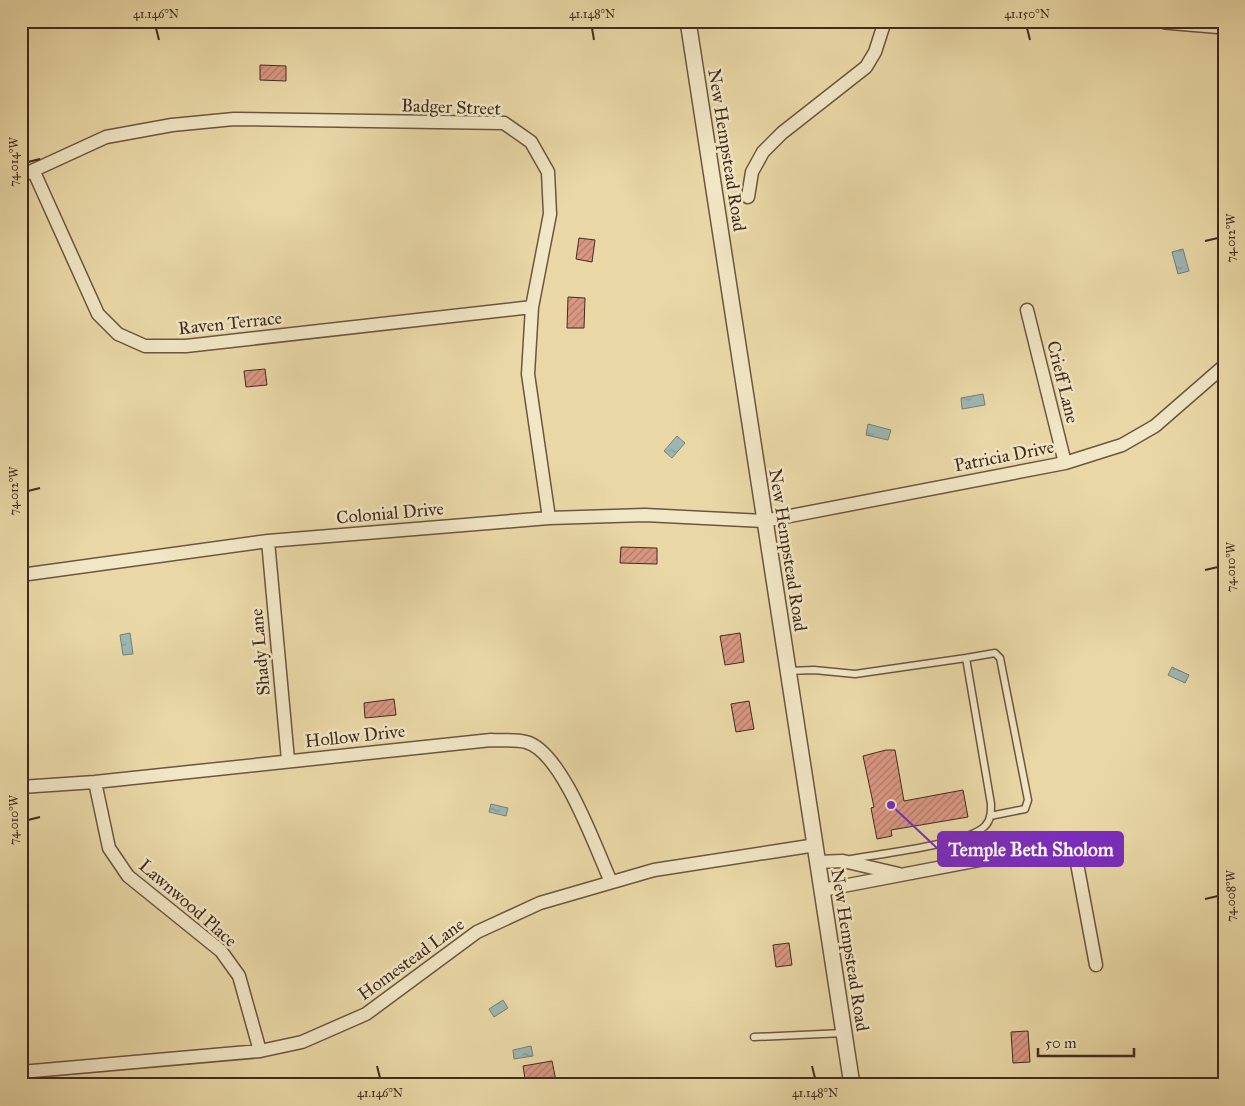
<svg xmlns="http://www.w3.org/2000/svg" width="1245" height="1106" viewBox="0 0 1245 1106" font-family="'IM FELL Great Primer',serif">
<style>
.water{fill:url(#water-ripples);stroke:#787f77}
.building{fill:url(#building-hatch);stroke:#412b1e}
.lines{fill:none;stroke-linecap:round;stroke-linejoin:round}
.service-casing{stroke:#6b5640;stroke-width:9}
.minor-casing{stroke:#6b5640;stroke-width:15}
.tertiary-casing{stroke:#6b5640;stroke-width:18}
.service{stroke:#f1e6c5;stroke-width:6}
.minor{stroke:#f1e6c5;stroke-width:12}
.tertiary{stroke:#f1e6c5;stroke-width:15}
.ticks{fill:none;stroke:#412b1e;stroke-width:2}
.labels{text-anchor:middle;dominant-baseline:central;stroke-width:5;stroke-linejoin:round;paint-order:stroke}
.street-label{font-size:18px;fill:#412b1e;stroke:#f1e6c5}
.leader{fill:none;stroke:#7b2cbf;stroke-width:2}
.callout-dot{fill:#7b2cbf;stroke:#f1e6c5;stroke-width:2}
.callout{fill:#7b2cbf;stroke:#7b2cbf;stroke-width:2}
.callout-label{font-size:19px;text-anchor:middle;font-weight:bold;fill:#fff}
.neatline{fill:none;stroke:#412b1e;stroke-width:2}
.ticks-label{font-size:12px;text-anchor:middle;fill:#412b1e}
</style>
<defs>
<pattern id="water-ripples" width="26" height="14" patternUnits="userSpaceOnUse" patternTransform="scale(1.25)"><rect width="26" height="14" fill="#9cb7b3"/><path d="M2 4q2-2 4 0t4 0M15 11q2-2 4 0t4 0" fill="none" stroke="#819591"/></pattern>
<pattern id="building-hatch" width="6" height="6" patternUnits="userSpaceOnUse" patternTransform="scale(1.25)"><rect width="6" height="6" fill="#d99782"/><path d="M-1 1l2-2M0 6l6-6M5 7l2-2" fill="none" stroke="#b27b6a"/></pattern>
</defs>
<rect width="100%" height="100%" fill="#e9d8a6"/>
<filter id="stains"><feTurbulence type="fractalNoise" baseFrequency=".004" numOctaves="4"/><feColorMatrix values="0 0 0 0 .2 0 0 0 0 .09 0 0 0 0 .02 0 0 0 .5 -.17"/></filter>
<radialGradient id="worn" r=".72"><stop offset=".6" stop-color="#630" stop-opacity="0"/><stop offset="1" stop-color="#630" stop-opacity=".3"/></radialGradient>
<!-- water -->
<path class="water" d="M1183 249 1189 271 1178 274 1172 252Z
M983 394 985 405 962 409 961 398Z
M868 424 891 430 888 440 866 435Z
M677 436 685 443 672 458 664 451Z
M130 633 133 654 123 655 120 635Z
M1172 667 1189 675 1185 683 1168 675Z
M491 804 508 808 506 816 489 812Z
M503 1000 508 1008 494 1017 489 1009Z
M531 1046 533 1056 514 1059 513 1050Z"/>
<!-- building -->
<path class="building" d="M260 65 286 66V81L260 80Z
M579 238 595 240 592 262 576 259Z
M568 297 585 298 584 328H567Z
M265 369 267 385 246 387 244 371Z
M621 547 657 548V564L620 563Z
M740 633 744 662 725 665 720 636Z
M394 699 396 715 365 718 364 703Z
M749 701 754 729 736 732 731 704Z
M886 750H895L904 801 963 790 968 817 891 830 892 836 877 839 871 808 874 807 863 756Z
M789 943 792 965 776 967 773 945Z
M1028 1031 1030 1062 1013 1063 1011 1032Z
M552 1061 556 1081 526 1085 523 1066Z"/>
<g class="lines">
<!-- service casing -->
<g class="service-casing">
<path id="service" d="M788 671 814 670 855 674 966 658
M851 859C879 854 968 844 985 826 991 820 991 812 991 804L966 658 995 653 1000 658 1028 800 1025 809 990 816
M754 1037 844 1033"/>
</g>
<!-- minor casing -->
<g class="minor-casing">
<path id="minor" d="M34 172 98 314 118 334 145 346H186L532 307
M21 176 106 137 172 125 234 119 504 123 531 142 548 172 550 214 532 307 528 374 549 518
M748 197 752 172 763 152 782 133 866 67 875 52 885 21
M1027 310 1065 463
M268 541 288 760
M21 575 268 541 549 518 645 515 764 521 1065 463 1122 445 1155 426 1224 366
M95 782 109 848 128 876 221 951 239 976 260 1051
M21 787 95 782 491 740C502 741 515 739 526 742 562 751 596 849 611 882
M817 862 843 861 899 874
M822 890 1073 842 1096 965
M21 1072 260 1051 302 1042 366 1014 477 932 540 903 654 870 816 845"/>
</g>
<!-- tertiary casing -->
<g class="tertiary-casing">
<path id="tertiary" d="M688 21 852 1085
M1165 21 1224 26"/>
</g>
<!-- service -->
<use href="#service" class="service"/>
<!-- minor -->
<use href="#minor" class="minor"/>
<!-- tertiary -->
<use href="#tertiary" class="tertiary"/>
</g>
<!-- ticks -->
<path class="ticks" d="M156 28 159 40M592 28 594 40M1027 28 1030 40M28 162 40 159M1205 241 1218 238M28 491 40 488M1205 570 1218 567M28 820 40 817M1205 899 1218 896M377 1066 380 1078M812 1066 815 1078"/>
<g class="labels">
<!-- street labels -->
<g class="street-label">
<text transform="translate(451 107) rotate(2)">Badger Street</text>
<text transform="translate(727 150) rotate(81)">New Hempstead Road</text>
<text transform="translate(230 323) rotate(-6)">Raven Terrace</text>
<text transform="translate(1063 382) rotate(76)">Crieff Lane</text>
<text transform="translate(1004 456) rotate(-11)">Patricia Drive</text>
<text transform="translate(390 513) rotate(-5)">Colonial Drive</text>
<text transform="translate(788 550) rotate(81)">New Hempstead Road</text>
<text transform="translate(260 652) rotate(-95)">Shady Lane</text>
<text transform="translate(355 736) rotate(-6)">Hollow Drive</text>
<text transform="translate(188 903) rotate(41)">Lawnwood Place</text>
<text transform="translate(850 950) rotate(81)">New Hempstead Road</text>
<text transform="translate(411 959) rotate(-36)">Homestead Lane</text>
</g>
</g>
<!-- callouts -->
<path class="leader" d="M891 805L938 849"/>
<circle class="callout-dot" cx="891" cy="805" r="5"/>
<rect class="callout" x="938" y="832" width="185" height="34" rx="5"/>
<g class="callout-label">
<text x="1031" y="856">Temple Beth Sholom</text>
</g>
<!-- margin -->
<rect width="1245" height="1106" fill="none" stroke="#e9d8a6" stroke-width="55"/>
<!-- scale -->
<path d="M1038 1048v8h96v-8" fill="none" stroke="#412b1e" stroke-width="2.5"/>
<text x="1045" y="1048" font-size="15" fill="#412b1e" stroke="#f1e6c5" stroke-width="4" paint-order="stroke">50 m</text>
<rect x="28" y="28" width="1190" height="1050" class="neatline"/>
<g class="ticks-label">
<text x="156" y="18">41.146°N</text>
<text x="592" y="18">41.148°N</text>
<text x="1027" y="18">41.150°N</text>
<text transform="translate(14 162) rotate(-90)" y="4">74.014°W</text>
<text transform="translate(1231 238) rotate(-90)" y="4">74.012°W</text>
<text transform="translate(14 491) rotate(-90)" y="4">74.012°W</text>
<text transform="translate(1231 567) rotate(-90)" y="4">74.010°W</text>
<text transform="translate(14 820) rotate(-90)" y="4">74.010°W</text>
<text transform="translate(1231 896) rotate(-90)" y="4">74.008°W</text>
<text x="380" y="1097">41.146°N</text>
<text x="815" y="1097">41.148°N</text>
</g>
<rect width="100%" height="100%" filter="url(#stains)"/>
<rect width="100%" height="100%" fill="url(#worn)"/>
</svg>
